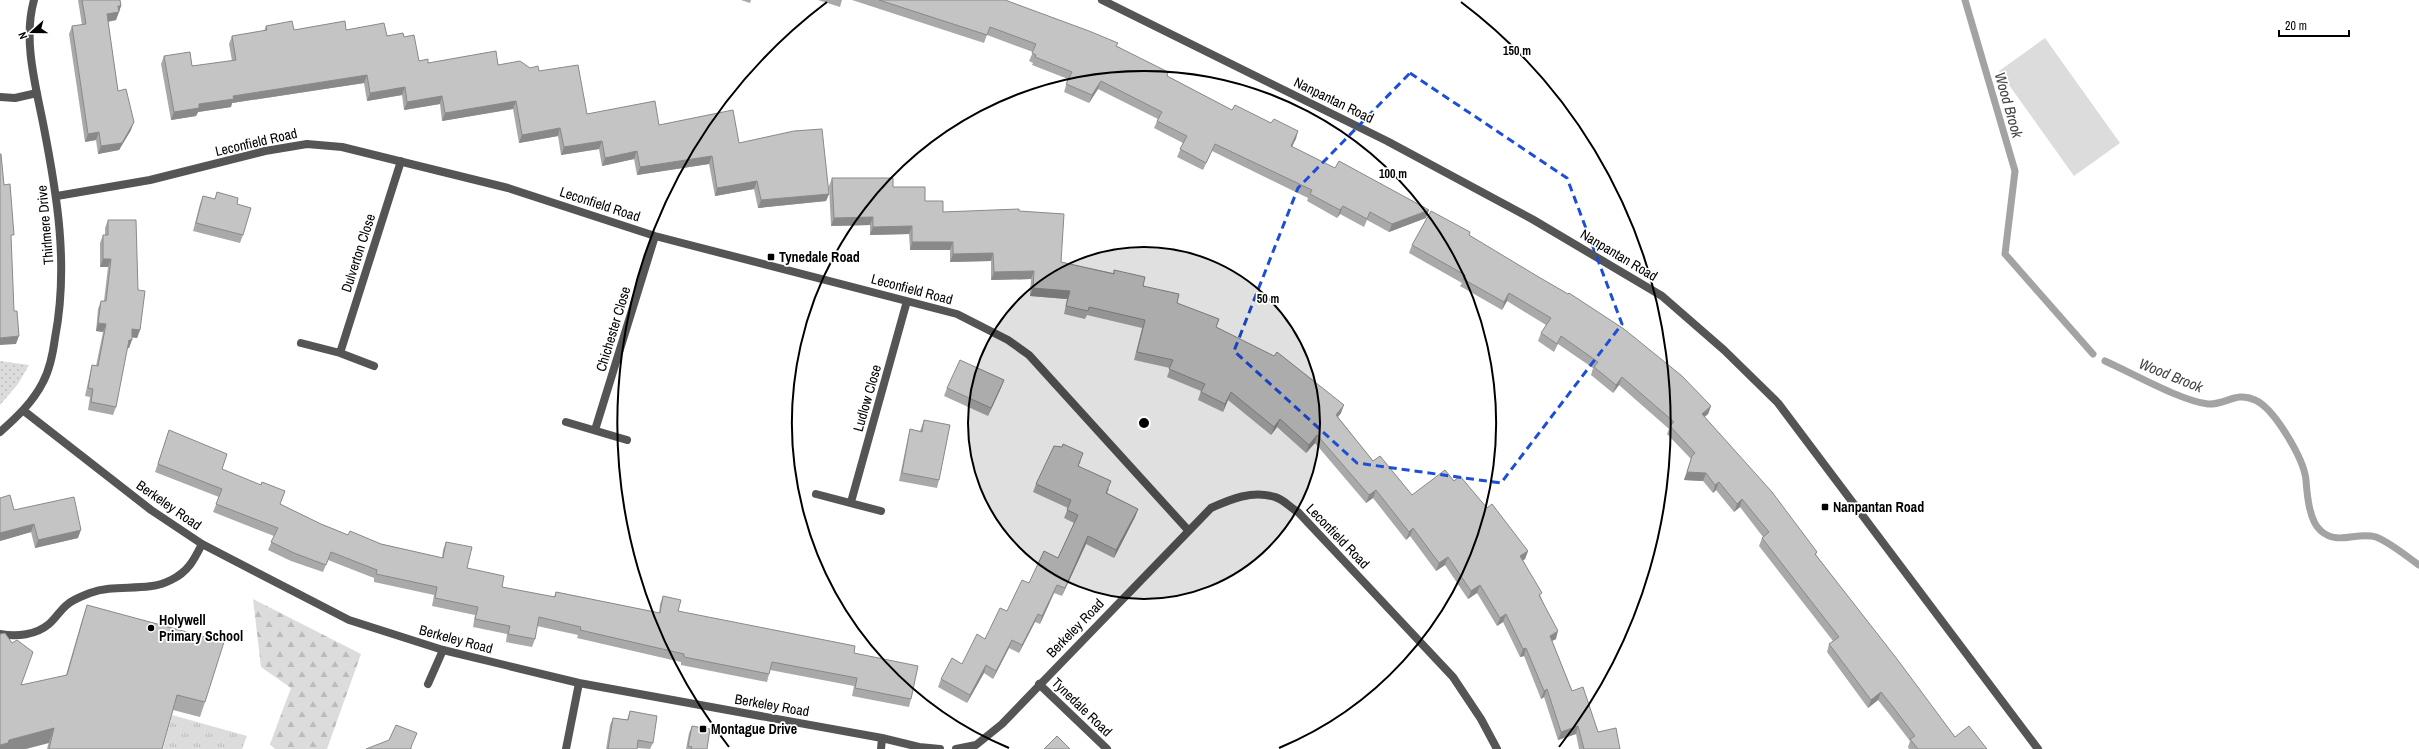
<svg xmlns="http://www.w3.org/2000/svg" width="2419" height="749" viewBox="0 0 2419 749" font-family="'Archivo Narrow',sans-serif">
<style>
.grass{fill:url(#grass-dots)}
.forest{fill:url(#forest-firs)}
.park{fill:url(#park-tufts)}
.pitch{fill:#dcdcdc}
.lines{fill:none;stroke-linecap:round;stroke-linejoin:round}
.stream{stroke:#a3a3a3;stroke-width:7}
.service{stroke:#555;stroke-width:8}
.minor{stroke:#555;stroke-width:8}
.tertiary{stroke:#555;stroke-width:8}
.wall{fill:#a9a9a9}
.shaded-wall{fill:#898989}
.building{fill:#c4c4c4;stroke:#898989}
.marked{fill:none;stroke:#1d4ed8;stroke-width:3;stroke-dasharray:8 5;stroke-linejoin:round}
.ring{fill:none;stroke:#000;stroke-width:2}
.poi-dot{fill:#000;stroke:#fff;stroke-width:1.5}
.labels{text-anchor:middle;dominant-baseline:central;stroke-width:3.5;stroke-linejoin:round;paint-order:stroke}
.street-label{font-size:14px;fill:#000;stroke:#fff}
.poi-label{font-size:14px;font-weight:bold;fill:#000;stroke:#fff;text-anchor:start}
.water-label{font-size:15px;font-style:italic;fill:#444;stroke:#fff}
.centre{fill:#000;stroke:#fff;stroke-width:2}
.ring-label{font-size:12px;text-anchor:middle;font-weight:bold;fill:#000;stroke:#fff;stroke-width:3.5;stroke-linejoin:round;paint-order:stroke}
</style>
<defs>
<pattern id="grass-dots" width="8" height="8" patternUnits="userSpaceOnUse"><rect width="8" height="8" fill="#dcdcdc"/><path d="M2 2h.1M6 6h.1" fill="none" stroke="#bbb" stroke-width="1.8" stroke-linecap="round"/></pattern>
<pattern id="forest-firs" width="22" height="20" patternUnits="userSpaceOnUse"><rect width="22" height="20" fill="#dcdcdc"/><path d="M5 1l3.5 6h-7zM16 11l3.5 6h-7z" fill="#bbb"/></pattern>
<pattern id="park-tufts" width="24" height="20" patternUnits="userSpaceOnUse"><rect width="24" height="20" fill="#dcdcdc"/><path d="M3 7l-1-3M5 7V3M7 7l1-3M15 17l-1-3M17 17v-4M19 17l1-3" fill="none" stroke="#bbb"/></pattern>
</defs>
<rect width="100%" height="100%" fill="#fff"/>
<!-- grass -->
<path class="grass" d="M0 361 29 365 18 384 0 405Z"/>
<!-- forest -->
<path class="forest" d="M253 599 361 654 327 749H275L270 744 291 688 261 667Z"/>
<!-- park -->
<path class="park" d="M172 715 247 736 242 749H163Z"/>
<!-- pitch -->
<path class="pitch" d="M2045 38 2120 143 2074 176 1999 71Z"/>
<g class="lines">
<!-- stream -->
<path class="stream" d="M1965 0 2015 171 2005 254 2093 354
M2105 361C2132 373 2181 401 2208 404 2226 405 2236 391 2255 400 2274 408 2304 459 2306 480 2307 494 2309 521 2321 531 2338 546 2357 531 2376 537 2391 543 2406 556 2419 565"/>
<!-- service -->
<path class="service" d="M0 634C17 637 36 635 49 624 56 618 61 609 68 604 74 599 83 596 90 593 116 583 146 593 171 580 188 572 194 560 202 544
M428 684 443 650"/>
<!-- minor -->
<path class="minor" d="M0 97 15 98 37 93
M57 196 150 180 265 151 307 144 342 147 508 188 655 236 957 314 1008 340 1029 355 1188 530
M301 343 340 353 374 366
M340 353 401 161
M24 411 151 510 202 544 349 620 443 650 579 683 882 738 919 747 940 749
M566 422 627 440
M595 430 655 236
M0 432C17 417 33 402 43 382 50 369 53 353 55 338 69 265 57 194 43 123 35 83 23 39 34 0
M816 494 881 511
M851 502 907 301
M1039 684 1107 749
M566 749 579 683
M881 749 882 738
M956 749 976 745 1002 724 1211 508C1231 499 1252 490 1275 497 1283 499 1291 508 1298 512L1453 677 1481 719 1497 749"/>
<!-- tertiary -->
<path class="tertiary" d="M1102 0 1387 141 1532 219 1662 296 1724 350 1778 403 2038 749"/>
</g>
<!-- wall -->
<path class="wall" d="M78 0H120L121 6 116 20 108 22 118 91 131 130 119 150 98 154 96 140 85 142 69 34 72 26 82 25Z
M741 0H751L750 3Z
M818 0H842L840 7Z
M852 0H1005L1117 46 1167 76 1232 110 1271 123 1298 131 1292 147 1426 218 1389 232 1367 220 1364 227 1340 214 1337 218 1307 201 1308 198 1212 151 1203 170 1177 157 1183 143 1154 128 1158 119 1098 89 1089 103 1064 92 1068 79 1032 65 1033 63 1029 61 1033 52 987 35 984 43Z
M266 26 294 30H346L404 37 419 61 428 63 498 65 530 68 539 71 587 114 659 125 739 143 829 194 826 201 758 208 754 189 715 196 709 164 637 175 634 159 602 166 599 149 561 155 558 136 519 143 513 109 442 121 440 104 404 110 402 95 367 101 364 83 232 103 231 107 198 112 196 116 171 120 161 64 164 56 192 66 232 61 229 44 232 36 264 31Z
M832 178 893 187 925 201 943 212 1019 211 1061 262 1113 273 1114 270 1177 303 1216 327 1341 413 1338 417 1373 461 1412 495 1454 481 1487 508 1528 551 1525 559 1523 560 1541 597 1556 639 1552 641 1572 691 1598 732 1620 749H1579L1576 734 1558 740 1544 697 1541 699 1524 656 1520 657 1503 622 1497 626 1477 593 1468 599 1445 565 1436 571 1410 536 1406 540 1373 498 1366 503 1315 443 1306 453 1277 427 1271 435 1228 400 1223 412 1198 400 1201 391 1167 377 1170 368 1134 360 1142 328 1087 315 1085 319 1064 314 1067 299 1030 296 1031 279 991 280V261L950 262V250H910L909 234 870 235V225L831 226 829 186Z
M217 192 237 204 243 235 240 243 193 231 200 204 203 196 215 199Z
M108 220 138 290 140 330 137 338 132 337 129 348H127L116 407 113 415 88 410 90 397 85 396 90 373 92 365 96 366 103 332 96 331 98 309 101 301H104L108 267H100V243L103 235H105V228Z
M1470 232 1469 235 1711 406 1708 414 1704 417 1817 552 1816 555 1955 737 1987 749H1909L1908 747 1910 741 1890 715 1878 700 1868 708 1827 652 1829 644 1833 641 1759 546 1762 538 1763 537 1740 507 1734 512 1716 490 1713 493 1703 481 1684 480 1691 459 1667 434 1669 429 1619 385 1613 393 1591 375 1593 368 1558 344 1554 352 1538 341 1541 333 1546 325 1507 301 1502 310 1460 286 1462 283 1409 253 1412 245Z
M1004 380 988 416 944 396 947 388Z
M924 420 939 480 937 488 899 481 908 437 910 429 920 431Z
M169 430 222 469 280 504 321 524 348 535 381 544 442 558 443 550 446 542 467 568 502 587 554 597 556 592 659 613 660 604 663 596 678 611 854 653 911 699 909 707 852 696 854 686 770 670 767 682 681 665V662L577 638 578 635 537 626 535 639 532 647 506 642 507 634 473 627 475 615 432 606 434 595 374 582V578L328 560 323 572 291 561 268 550 274 536 213 512 219 497 155 472Z
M1081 461 1078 466 1109 489 1107 493 1138 509 1135 517 1114 558 1086 544 1062 596 1054 593 1040 624 1035 622 1019 653 1009 648 993 679 984 673 967 703 938 687 941 679 962 664 985 639 1029 583 1058 558 1074 523 1064 518 1068 508 1033 492 1036 484Z
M0 498 14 510 78 538 35 548 31 532 0 541Z
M87 605 205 702 200 717 173 710 162 749H47L66 675 82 620Z
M630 711 653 743 650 749 637 748V749H606L610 725 613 718 627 720Z
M692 726 707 749H686L689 733Z"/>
<!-- shaded-wall -->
<path class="shaded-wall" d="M118 6H121L116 20 104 22 107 14Z
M367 75 364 83 232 103 231 107 198 112 196 116 171 120 174 112 199 104 233 96Z
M1101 81 1098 89 1089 103 1092 95Z
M405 87 402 95 367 101 370 93Z
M442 96 440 104 404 110 407 102Z
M516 101 513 109 442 121 445 113Z
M134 122 131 130 119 150 98 154 101 146Z
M560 128 558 136 519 143 522 135Z
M1298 131 1296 139 1288 154 1291 146Z
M99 132 96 140 85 142 88 134Z
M602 141 599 149 561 155 564 147Z
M637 151 634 159 602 166 605 158Z
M712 156 709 164 637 175 640 167Z
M757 181 754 189 715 196 717 188Z
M829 194 826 201 758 208 761 200Z
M1343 206 1340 214 1337 218 1340 210Z
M1429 210 1426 218 1389 232 1392 224Z
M873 217 870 225 831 226 834 218Z
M912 226 909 234 870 235 873 227Z
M912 242H953L950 250H910Z
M993 253 991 261 950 262 953 254Z
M103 259H111L108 267H100Z
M1034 271 1031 279 991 280 994 272Z
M1033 288 1070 291 1067 299 1030 296Z
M1509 293 1507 301 1502 310 1504 302Z
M98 323 106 324 103 332 96 331Z
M132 329 140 330 137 338 129 337Z
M19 336 16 344 0 345V338Z
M129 340H132L129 348H126Z
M1622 377 1619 385 1613 393 1616 385Z
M1004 380 1001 388 988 416 991 408Z
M1231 392 1228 400 1223 412 1225 404Z
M1344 405 1341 413 1333 423 1336 415Z
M1711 406 1708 414 1699 422 1702 414Z
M1280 419 1277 427 1271 435 1274 427Z
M1317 435 1315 443 1306 453 1309 445Z
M1687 472 1706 473 1703 481 1684 480Z
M1719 482 1716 490 1713 493 1715 485Z
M1376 490 1373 498 1366 503 1369 495Z
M1742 499 1740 507 1734 512 1737 504Z
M1138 509 1135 517 1114 558 1116 550Z
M34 524 31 532 0 541V533Z
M1413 528 1410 536 1406 540 1409 532Z
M81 530 78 538 35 548 38 540Z
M1088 536 1086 544 1062 596 1065 588Z
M1528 551 1525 559 1518 564 1520 556Z
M1448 557 1445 565 1436 571 1439 563Z
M1057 585 1054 593 1040 624 1042 616Z
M1480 585 1477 593 1468 599 1471 591Z
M1038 614 1035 622 1019 653 1022 645Z
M1506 614 1503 622 1497 626 1500 618Z
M1558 631 1556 639 1547 643 1550 636Z
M1012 640 1009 648 993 679 996 671Z
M1526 648 1524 656 1520 657 1523 649Z
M986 665 984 673 967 703 970 695Z
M1547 689 1544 697 1541 699 1544 691Z
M1881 692 1878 700 1868 708 1871 700Z
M1578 726 1576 734 1558 740 1561 732Z
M54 728 49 743 26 749H0V745L9 740Z"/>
<!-- building -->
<path class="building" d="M82 0H120L121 6H118L119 12 107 14 118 91 126 89 134 122 122 143 101 146 99 132 88 134 72 26 86 24Z
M879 0H1005L1089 31 1118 43 1116 46 1168 72 1167 76 1232 110 1235 105 1271 123 1274 119 1298 131 1291 146 1335 168 1339 161 1429 210 1392 224 1370 212 1367 219 1343 206 1340 210 1310 194 1312 190 1215 144 1206 163 1180 149 1187 136 1157 121 1162 112 1101 81 1092 95 1066 84 1072 72 1035 57 1036 55 1032 53 1036 44 990 27 987 35Z
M292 21 294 30 345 21 346 30 384 23 387 36 403 33 404 37 414 35 419 61 428 59V63L496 51 498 65 520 61 530 68 538 66 539 71 578 65 587 114 655 101 659 125 733 110 739 143 794 131 822 129 829 194 761 200 757 181 717 188 712 156 640 167 637 151 605 158 602 141 564 147 560 128 522 135 516 101 445 113 442 96 407 102 405 87 370 93 367 75 233 96 234 99 199 104V108L174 112 164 56 190 52 192 66 236 60 232 36 267 30 266 26Z
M0 154H1L4 185 10 184 14 235H11L14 311H17L19 336 0 338Z
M832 178H893V187H925V201H943V212L1019 209V211L1064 214 1061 262 1114 274V270L1145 277 1143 286 1179 294 1177 303 1219 319 1216 327 1274 356 1277 352 1344 405 1336 415 1373 461 1380 456 1412 495 1445 470 1454 481 1460 476 1487 508 1492 504 1528 551 1520 556 1542 593 1539 595 1558 631 1550 636 1572 691 1583 687 1598 732 1616 728 1620 749H1584L1578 726 1561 732 1547 689 1544 691 1526 648 1523 649 1506 614 1500 618 1480 585 1471 591 1448 557 1439 563 1413 528 1409 532 1376 490 1369 495 1317 435 1309 445 1280 419 1274 427 1231 392 1225 404 1201 392 1205 384 1169 369 1173 360 1137 352 1145 320 1089 307 1088 311 1066 306 1070 291 1033 288 1034 271 994 272 993 253 953 254V242H912V226L873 227V217L834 218Z
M217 192 238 198 237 204 251 208 243 235 196 223 203 196 215 199Z
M1431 211 1470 232 1469 235 1537 276 1568 294 1569 293 1624 329 1682 376 1711 406 1702 414 1772 492 1817 552 1815 554 1897 659 1955 737 1969 726 1987 749H1918L1910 739 1915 736 1893 707 1881 692 1871 700 1829 644 1839 637 1762 538 1769 532 1742 499 1737 504 1719 482 1715 485 1706 473 1687 472 1692 456 1695 453 1670 426 1674 422 1622 377 1616 385 1594 367 1598 362 1561 336 1557 344 1541 333 1551 318 1509 293 1504 302 1463 279 1465 275 1412 245Z
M108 220H136L138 290 145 291 140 330 132 329V340H129L116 407 91 402 93 389 88 388 92 365 98 366 106 324 98 323 101 301H106L111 259H103V235H108Z
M960 360 1004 380 991 408 947 388Z
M924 420 950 425 939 480 902 473 910 429 922 432Z
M169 430 227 454 222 469 261 485 262 482 285 491 280 504 321 524 348 535 350 531 381 544 443 558 446 542 472 547 467 568 504 576 502 587 555 597 556 592 660 613 663 596 681 600 678 611 855 646 854 653 918 666 911 699 855 688 857 678 772 662 769 674 684 657V654L580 630 581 627 539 617 535 639 508 634 510 626 475 619 478 607 435 598 437 587 376 574 377 570 331 552 326 565 294 553 271 542 278 528 216 504 222 489 158 464Z
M1063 444 1083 453 1078 466 1111 481 1106 493 1138 509 1116 550 1088 536 1065 588 1057 585 1042 616 1038 614 1022 645 1012 640 996 671 986 665 970 695 941 679 952 658 962 664 977 634 985 639 1000 608 1007 611 1022 580 1029 583 1044 551 1058 558 1078 515 1067 510 1071 500 1036 484 1054 446 1062 447Z
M10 495 14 510 74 497 81 530 38 540 34 524 0 533V498Z
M87 605 224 642 205 702 177 695 162 749H49L54 728 9 740 8 743 0 745V634L5 633 12 643 17 640 33 652 21 685 67 675Z
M630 711 657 716 653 743 638 740 637 749H608L613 718 628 720Z
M396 725 417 733 411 747V749H366L389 740Z
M692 726 710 729 707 749H691L692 747 688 746Z
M1057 736 1070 749H1044Z"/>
<!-- marked area -->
<path class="marked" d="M1410 73 1567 178 1622 324 1501 483 1357 463 1234 351 1298 188Z"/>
<!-- distance rings -->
<circle cx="1144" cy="423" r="176" fill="#000" fill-opacity=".12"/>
<g class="ring">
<circle cx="1144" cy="423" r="176"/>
<path d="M1009 748A352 352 0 1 1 1279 748"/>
<path d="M729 747A527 527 0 0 1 827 2M1461 2A527 527 0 0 1 1559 747"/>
</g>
<!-- markers -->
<g class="poi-dot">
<rect x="767" y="253" width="8" height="8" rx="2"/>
<rect x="1821" y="503" width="8" height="8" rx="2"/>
<circle cx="151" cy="628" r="4"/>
<rect x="699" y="725" width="8" height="8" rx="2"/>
</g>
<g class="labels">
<!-- street labels -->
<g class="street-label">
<text transform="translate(1334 100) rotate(26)">Nanpantan Road</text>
<text transform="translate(256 142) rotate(-13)">Leconfield Road</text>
<text transform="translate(600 204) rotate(18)">Leconfield Road</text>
<text transform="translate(45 225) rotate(-95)">Thirlmere Drive</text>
<text transform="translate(358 253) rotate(-72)">Dulverton Close</text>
<text transform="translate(1619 255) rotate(31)">Nanpantan Road</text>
<text transform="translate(912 289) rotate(15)">Leconfield Road</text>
<text transform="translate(613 329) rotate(-73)">Chichester Close</text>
<text transform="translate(867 398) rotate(-74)">Ludlow Close</text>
<text transform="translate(169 505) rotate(35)">Berkeley Road</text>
<text transform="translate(1338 536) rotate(46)">Leconfield Road</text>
<text transform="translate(1075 628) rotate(-46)">Berkeley Road</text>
<text transform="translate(456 639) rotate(15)">Berkeley Road</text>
<text transform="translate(772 705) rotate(10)">Berkeley Road</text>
<text transform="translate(1082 707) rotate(44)">Tynedale Road</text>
</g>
<!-- poi labels -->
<g class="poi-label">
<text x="779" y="257">Tynedale Road</text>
<text x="1833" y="507">Nanpantan Road</text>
<text x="159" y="620">Holywell<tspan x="159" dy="16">Primary School</tspan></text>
<text x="711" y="729">Montague Drive</text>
</g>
<!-- water labels -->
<g class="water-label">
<text transform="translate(2009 105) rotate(74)">Wood Brook</text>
<text transform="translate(2171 375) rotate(22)">Wood Brook</text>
</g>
</g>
<circle cx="1144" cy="423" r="6" class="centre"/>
<g class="ring-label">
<text x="1517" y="55">150 m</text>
<text x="1393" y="178">100 m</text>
<text x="1268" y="303">50 m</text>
</g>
<!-- north arrow -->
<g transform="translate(32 32) rotate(249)" stroke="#ffffff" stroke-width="3" paint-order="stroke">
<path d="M0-3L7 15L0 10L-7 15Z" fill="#000000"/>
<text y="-6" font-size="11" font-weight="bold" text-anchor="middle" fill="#000000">N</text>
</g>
<!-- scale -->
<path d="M2279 30v6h70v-6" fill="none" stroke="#000000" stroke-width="2"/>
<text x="2285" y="30" font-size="12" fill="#000000" stroke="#ffffff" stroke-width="3" paint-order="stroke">20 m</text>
</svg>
